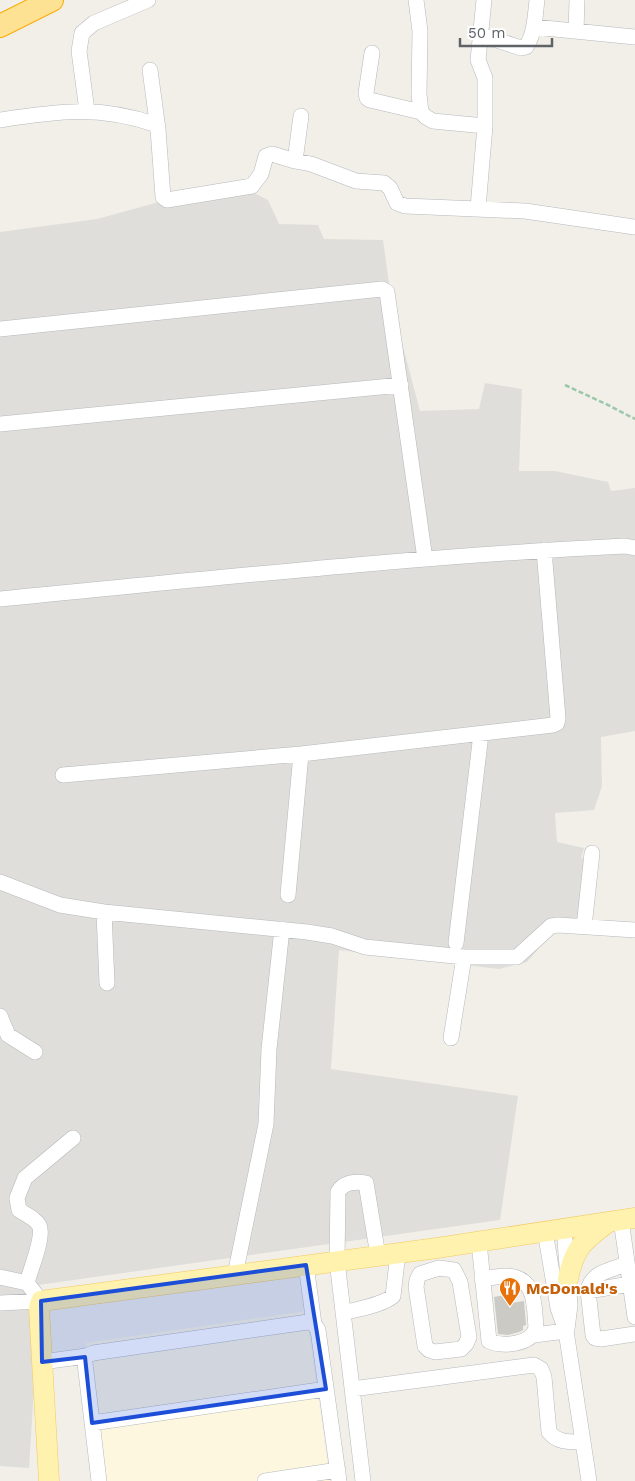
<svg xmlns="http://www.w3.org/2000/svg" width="635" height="1481" viewBox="0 0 635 1481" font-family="'Work Sans',sans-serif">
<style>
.commercial{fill:#fef7e0}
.industrial{fill:#e0deda}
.building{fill:#cccac5}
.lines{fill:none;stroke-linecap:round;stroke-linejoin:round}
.minor-casing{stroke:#b5b8bc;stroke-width:16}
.major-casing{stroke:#f2c960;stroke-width:21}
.highway-casing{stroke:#f9ab00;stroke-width:24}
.path{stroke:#9cc7a9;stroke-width:2.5;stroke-dasharray:5 2.5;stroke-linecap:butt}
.minor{stroke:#fff;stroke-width:15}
.major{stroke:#fff2af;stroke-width:20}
.highway{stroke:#fde293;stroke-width:22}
.marked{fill:#1d4ed8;fill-opacity:0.2;stroke:#1d4ed8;stroke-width:4;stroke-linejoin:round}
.labels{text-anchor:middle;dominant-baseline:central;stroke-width:4;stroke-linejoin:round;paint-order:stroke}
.food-label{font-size:16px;font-weight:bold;fill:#c56008;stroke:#fff;text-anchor:start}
</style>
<rect width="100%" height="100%" fill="#f1efe8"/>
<!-- commercial -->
<path class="commercial" d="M306 1311 330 1481H103L86 1343Z"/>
<!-- industrial -->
<path class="industrial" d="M245 188 268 200 279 224 318 225 324 239 383 240 392 305 420 411 479 409 485 383 522 389 519 471H555L608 482 611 491 635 488V731L601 737 602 786 594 810 555 813 557 842 584 848 581 858 593 861 585 932 554 930 527 962 499 969 339 950 331 1069 518 1096 500 1220 31 1286 39 1308 29 1468 0 1466V232L97 219 181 196Z"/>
<!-- building -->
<path class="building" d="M510 1294 511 1303 524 1301 526 1325 523 1326V1330L519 1332 508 1335 498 1334 494 1297Z"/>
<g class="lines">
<!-- minor casing -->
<g class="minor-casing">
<path id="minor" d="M416 0 420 31 419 94 421 112
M534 27 635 37
M576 31 577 0
M481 35 521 48 526 47C535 33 535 16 537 0
M372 53 366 93 367 98 370 100 421 112 426 117 433 121 485 126
M150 70 158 129 163 197 167 200 252 186 261 174 266 156 272 154 295 161 311 164 356 181 384 183 390 188 397 203 405 206 525 211 635 227
M87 111 79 51 82 33 94 23 148 0
M0 120C58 111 99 105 157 125
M295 161 301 116
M478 208 485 126V78L478 60 484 0
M0 329 382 289 387 292 425 559
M0 424 401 385
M0 599C208 579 417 556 625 546L635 548
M63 775 301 754 553 725 557 723 558 718 544 550
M0 882 60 905 104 912 307 932 332 936 365 947 464 957H517L551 926 558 925 635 930
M288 895 301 754
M104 912 107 983
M584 927 592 853
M456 943 481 734
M0 1016 8 1035 35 1052
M451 1038 464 957
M621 1220 635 1317
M564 1228 570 1305 567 1329
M545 1231 558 1308 566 1331 589 1481
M479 1242 489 1341C503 1347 531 1345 536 1328 534 1306 537 1277 506 1276 499 1276 490 1278 482 1279
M626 1264C611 1270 591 1272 588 1291L593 1335 595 1338 601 1339 635 1334
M306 1265 314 1324
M439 1268 454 1270 460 1282 469 1337 466 1344 461 1349 435 1352 429 1350 425 1346 416 1287 417 1280 420 1274Z
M235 1275 266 1124 269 1049 282 929
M0 1277 27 1283 41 1301
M27 1283C30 1270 45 1236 39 1225 35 1218 25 1214 19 1210L17 1198 25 1178 73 1138
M588 1291 630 1284
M0 1303 41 1301
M343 1313C357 1309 383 1305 393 1296L398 1253
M534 1335 566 1331
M42 1362 86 1356
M352 1389 534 1365 541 1369 544 1377 549 1432C558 1443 569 1442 583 1442
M92 1423 326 1389
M99 1481 85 1363 86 1356 93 1353 308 1322 314 1324 318 1330 339 1481
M265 1481 338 1470
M363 1481 337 1261 338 1192C343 1182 356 1181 366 1183L378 1256"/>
</g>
<!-- major casing -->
<g class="major-casing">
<path id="major" d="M568 1279C574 1248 583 1241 607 1223
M49 1481 39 1308 41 1301 437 1248 635 1218"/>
</g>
<!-- highway casing -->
<g class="highway-casing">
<path id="highway" d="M0 26 52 0"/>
</g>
<!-- path -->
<path class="path" d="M565 385 608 405 635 419"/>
<!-- minor -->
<use href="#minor" class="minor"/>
<!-- major -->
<use href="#major" class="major"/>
<!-- highway -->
<use href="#highway" class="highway"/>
</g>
<!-- marked area -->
<path class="marked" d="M306 1265 326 1389 92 1423 85 1357 42 1362 41 1301Z"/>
<!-- icons -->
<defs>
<g id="restaurant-pin" transform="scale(1.125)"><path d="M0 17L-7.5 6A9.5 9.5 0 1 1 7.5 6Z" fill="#e8710a" stroke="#fff"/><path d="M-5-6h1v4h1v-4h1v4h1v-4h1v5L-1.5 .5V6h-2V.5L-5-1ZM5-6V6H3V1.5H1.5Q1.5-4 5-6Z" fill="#fff"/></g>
</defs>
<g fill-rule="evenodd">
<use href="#restaurant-pin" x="510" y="1288"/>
</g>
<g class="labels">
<!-- food labels -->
<g class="food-label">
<text x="526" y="1288">McDonald's</text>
</g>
</g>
<!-- scale -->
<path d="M460 38v8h92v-8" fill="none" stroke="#5f6368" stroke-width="2.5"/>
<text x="468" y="38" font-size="15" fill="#5f6368" stroke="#ffffff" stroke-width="4" paint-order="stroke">50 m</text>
</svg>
